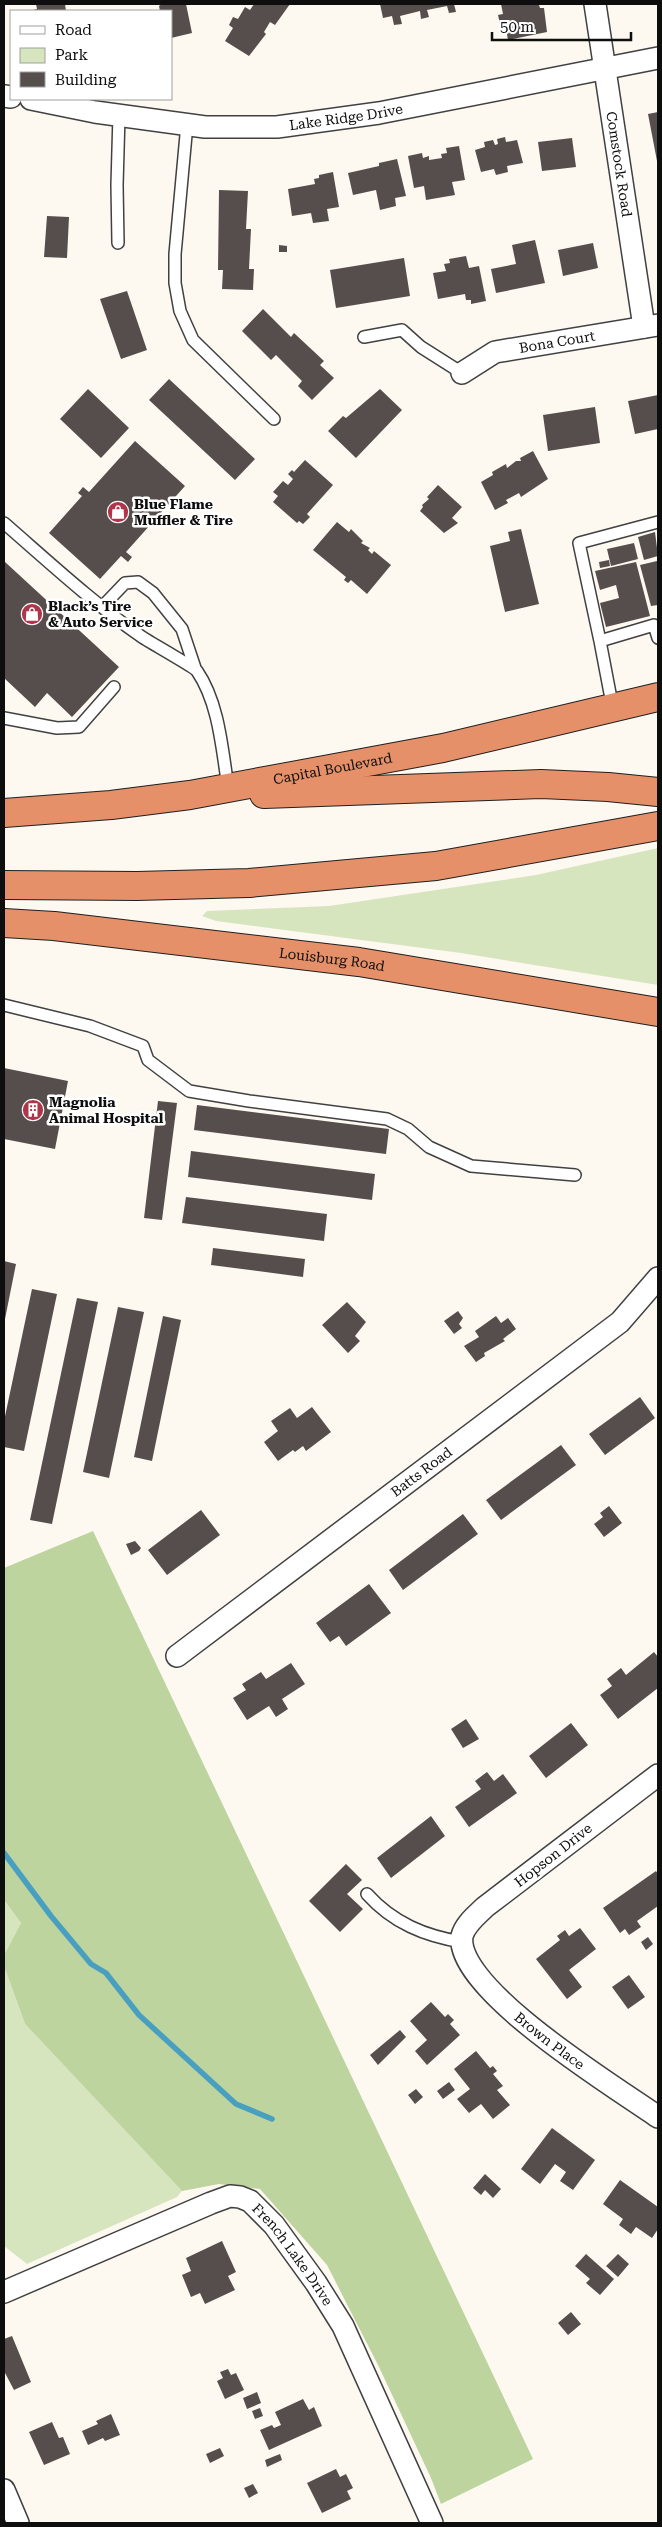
<svg xmlns="http://www.w3.org/2000/svg" width="662" height="2527" viewBox="0 0 662 2527" font-family="'Roboto Serif',serif">
<style>
.green{fill:#d7e5be}
.forest{fill:#bdd49f}
.lines{fill:none;stroke-linecap:round;stroke-linejoin:round}
.stream{stroke:#499fbf;stroke-width:5.5}
.building{fill:#564e4c}
.lane-casing{stroke:#414141;stroke-width:14}
.street-casing{stroke:#414141;stroke-width:24}
.highway-casing{stroke:#1f1f1f;stroke-width:30}
.lane{stroke:#fff;stroke-width:11}
.street{stroke:#fff;stroke-width:21}
.highway{stroke:#e59068;stroke-width:28}
.labels{text-anchor:middle;dominant-baseline:central;stroke-width:5;stroke-linejoin:round;paint-order:stroke}
.street-label{font-size:14px;fill:#0e0e0e;stroke:#fff}
.poi-label{font-size:14px;font-weight:bold;fill:#0e0e0e;stroke:#fff;text-anchor:start}
</style>
<rect width="100%" height="100%" fill="#fdf9f1"/>
<!-- green -->
<path class="green" d="M658 848V985L461 953 216 921 202 916 207 911 329 906 536 875Z
M4 1900 21 1923 4 1955Z
M4 1966 25 2024 182 2191 177 2197 27 2264 4 2246Z"/>
<!-- forest -->
<path class="forest" d="M93 1531 533 2459 441 2504 431 2478 379 2367 327 2265 260 2189 219 2184 182 2191 25 2024 4 1966V1955L21 1923 4 1900V1568Z"/>
<g class="lines">
<!-- stream -->
<path class="stream" d="M4 1853 51 1916 91 1964 106 1973 139 2015 236 2104 272 2119"/>
</g>
<!-- building -->
<path class="building" d="M36 4H65L66 11H29L37 9Z
M162 4H186L192 33 171 38V11H160L159 6Z
M254 4H290L275 25 270 22 264 32 266 34 249 56 225 41 233 28 229 25 233 17 238 19 245 7 250 10Z
M380 4H454L456 12 449 13 447 6 427 10 429 17 421 19 420 11 400 16 402 24 394 25 392 16 383 18Z
M501 4H542L539 5 540 8H544L547 32 508 40 505 23 500 24 498 15 503 14Z
M658 112V161H657L648 114Z
M505 137 506 142 517 140 523 163 507 166 508 172 496 175 494 169 481 172 475 150 485 147 484 142 493 140 495 145 498 144 497 139Z
M572 138 576 167 542 171 538 142Z
M459 146 465 180 452 182 455 195 426 200 424 186 414 188 408 156 422 153 423 158 429 156V160L442 158 441 154 447 153 446 148Z
M397 159 406 196 395 198 396 206 380 210 376 190 353 195 348 173 379 166V163Z
M333 172 339 207 327 209 329 221 313 223 311 213 292 216 288 189 315 184 314 179 319 178V175Z
M219 190 248 191 246 229H251L249 269H254L253 290 222 289 223 270H218Z
M47 216 69 217 67 258 44 257Z
M535 240 545 283 496 293 491 269 516 264 512 245Z
M593 243 598 268 563 276 558 250Z
M279 245 287 246V252H279Z
M466 256 469 268 479 266 486 301 471 304V300H466L465 294 438 299 433 273 446 271 444 264 450 263 449 259Z
M404 258 410 296 336 308 330 270Z
M127 291 147 350 121 359 100 299Z
M263 309 291 337 294 333 324 361 320 365 334 378 312 400 298 386 302 381 276 355 271 360 242 331Z
M169 379 255 459 235 480 149 400Z
M88 389 129 428 101 458 60 419Z
M380 389 402 410 356 458 328 431 343 416 346 418Z
M658 395V429L635 434 628 401Z
M595 407 600 443 548 451 543 415Z
M135 441 185 486 126 552 132 557 128 562 121 556 100 579 49 533 82 496 78 493 83 487 89 492Z
M533 451 548 479 521 497 519 493 506 500 508 503 495 510 481 482 493 475 492 472 506 464 507 468 516 461H521L520 458Z
M305 460 333 485 307 514 310 517 303 524 299 521 297 523 273 502 278 496 273 492 283 481 288 485 293 479 288 474 292 470 294 472Z
M438 485 462 507 452 518 458 523 444 533 420 511 423 507 422 505 429 499 427 497Z
M337 522 349 532 351 529 363 541 361 543 370 548 368 550 372 554 374 551 391 565 367 594 351 580 348 583 344 580 346 577 313 550Z
M521 529 539 604 505 612 490 546 510 541 508 532Z
M655 532 658 556 644 560 638 537Z
M634 543 638 559 611 566 607 549Z
M609 560 610 566 600 568 599 562Z
M4 561 119 667 72 717 47 693 35 707 4 678Z
M657 561 658 605 651 606 640 565Z
M636 562 650 616 606 627 600 603 619 598 616 585 600 590 595 571Z
M4 1068 68 1081 55 1149 4 1139Z
M158 1101 177 1103 162 1220 144 1218Z
M197 1105 389 1129 386 1154 194 1130Z
M191 1151 375 1174 372 1200 188 1177Z
M186 1197 327 1214 324 1241 182 1223Z
M213 1248 305 1259 303 1277 211 1265Z
M4 1261 16 1264 5 1319H4Z
M32 1289 57 1294 24 1451 4 1447V1421Z
M77 1298 98 1302 52 1524 30 1520Z
M347 1302 366 1322 355 1336 360 1341 348 1353 322 1325Z
M118 1307 144 1312 109 1478 83 1472Z
M458 1311 463 1318 459 1324 462 1328 454 1334 444 1321Z
M163 1316 181 1320 152 1461 134 1457Z
M496 1316 501 1323 508 1318 516 1329 503 1339 505 1341 484 1353 485 1356 476 1362 464 1346 479 1337 475 1331Z
M640 1397 655 1418 605 1455 589 1434Z
M312 1407 331 1432 306 1451 303 1446 295 1452 293 1450 278 1461 264 1442 278 1431 271 1421 290 1408 297 1418Z
M561 1445 576 1465 501 1520 486 1500Z
M609 1506 622 1523 604 1537 594 1524 603 1517 600 1513Z
M201 1510 220 1535 167 1575 148 1550Z
M463 1514 478 1534 403 1590 389 1570Z
M135 1541 141 1548 139 1551 131 1555 126 1544Z
M369 1584 391 1613 346 1646 339 1636 330 1642 316 1623Z
M654 1652 658 1657V1688L618 1719 600 1695 612 1686 607 1679 621 1668 626 1675Z
M291 1663 305 1684 282 1699 288 1709 276 1717 269 1706 247 1720 233 1698 246 1690 242 1684 261 1672 266 1679Z
M466 1719 479 1739 463 1748 451 1729Z
M571 1723 588 1745 546 1778 529 1756Z
M487 1772 494 1781 503 1774 517 1793 469 1827 455 1807 481 1789 475 1781Z
M431 1816 445 1836 391 1878 377 1858Z
M346 1864 362 1880 347 1894 363 1909 340 1932 309 1901Z
M656 1871 658 1874V1906L637 1921 641 1927 629 1935 625 1929 620 1933 603 1908Z
M580 1928 596 1949 569 1970 582 1987 567 1999 536 1959 560 1940 557 1936 565 1930 569 1936Z
M648 1937 653 1944 646 1950 641 1942Z
M629 1975 645 1997 628 2009 612 1987Z
M431 2002 445 2017 448 2014 454 2020 450 2024 460 2035 427 2065 415 2051 427 2040 410 2021Z
M400 2030 406 2037 378 2065 370 2055Z
M476 2051 490 2068 493 2066 497 2071 493 2074 503 2086 497 2090 510 2105 493 2119 481 2104 469 2113 457 2099 470 2089 454 2069Z
M449 2082 455 2090 443 2099 437 2091Z
M416 2089 423 2097 415 2104 408 2095Z
M552 2128 595 2160 573 2190 560 2181 566 2172 555 2164 540 2184 521 2169Z
M485 2174 501 2189 493 2198 485 2190 481 2195 473 2188Z
M620 2180 658 2207V2229L652 2238 636 2227 631 2234 619 2225 623 2219 603 2204Z
M222 2241 236 2272 228 2276 235 2290 205 2304 200 2293 191 2297 182 2275 191 2271 186 2258Z
M586 2254 614 2279 600 2295 586 2283 590 2279 575 2266Z
M618 2254 629 2264 618 2277 606 2266Z
M571 2312 581 2324 568 2335 558 2323Z
M12 2336 31 2382 14 2390 4 2371V2339Z
M228 2369 231 2375 236 2373 244 2390 225 2399 217 2381 223 2378 220 2372Z
M257 2392 261 2403 247 2409 243 2398Z
M303 2399 309 2410 314 2407 322 2426 269 2450 260 2430 272 2425 274 2428 281 2425 275 2412Z
M260 2408 263 2416 255 2419 252 2411Z
M111 2414 120 2435 105 2441 103 2438 88 2445 82 2431 98 2424 96 2421Z
M52 2422 59 2438 63 2437 70 2454 44 2465 29 2432Z
M220 2448 224 2456 210 2463 206 2454Z
M280 2454 282 2460 267 2467 265 2460Z
M336 2469 340 2477 346 2474 353 2488 347 2491 351 2499 322 2513 307 2483Z
M253 2484 258 2493 249 2498 244 2488Z"/>
<g class="lines">
<!-- lane casing -->
<g class="lane-casing">
<path id="lane" d="M187 124 175 254V283L180 311 193 340 274 419
M118 243 117 185 119 115
M364 337 402 330 421 347 462 373
M4 523C49 562 93 603 142 637 151 643 194 667 197 671 219 703 222 749 228 787
M102 607 125 583 138 582 153 593 182 629 195 668
M600 641 579 543 658 522
M613 709 600 641 654 625 658 638
M4 718 57 728 79 727 114 687
M4 1005 90 1026 143 1046 148 1060 189 1091 249 1101 387 1119 408 1129 429 1147 471 1166 575 1175
M367 1894C393 1923 425 1936 462 1942"/>
</g>
<!-- street casing -->
<g class="street-casing">
<g id="street">
<path id="s1" d="M595 4 644 327"/>
<path d="M4 96 11 97"/>
<path id="s2" d="M31 99 95 112 205 127H277L379 113 658 58"/>
<path id="s3" d="M462 373 495 352 658 325"/>
<path id="s4" d="M177 1656 620 1322 658 1278"/>
<path id="s5" d="M658 1775 485 1907C477 1915 465 1924 462 1936 454 1989 617 2088 658 2117"/>
<path id="s6" d="M4 2292 211 2203 230 2196 240 2197 250 2201 274 2225 316 2283 343 2326 432 2523"/>
<path d="M4 2490 18 2523"/>
</g>
</g>
<!-- highway casing -->
<g class="highway-casing">
<g id="highway">
<path d="M264 794 541 784 608 787 658 792"/>
<path id="s7" d="M4 813 111 805 190 795 443 748 658 697"/>
<path d="M4 885 137 886 249 883 436 866 658 826"/>
<path id="s8" d="M4 923 54 926 359 962 658 1012"/>
</g>
</g>
<!-- lane -->
<use href="#lane" class="lane"/>
<!-- street -->
<use href="#street" class="street"/>
<!-- highway -->
<use href="#highway" class="highway"/>
</g>
<!-- icons -->
<defs>
<g id="shop-disc" transform="scale(1.125)"><circle r="9.5" fill="#af354b" stroke="#fff"/><path d="M-5-2.5h2.3a2.7 3.5 0 0 1 5.4 0H5L5.5 6h-11ZM-1.5-2.5h3a1.5 2.3 0 0 0-3 0Z" fill="#fff"/></g>
<g id="building-disc" transform="scale(1.125)"><circle r="9.5" fill="#af354b" stroke="#fff"/><path d="M-4-6H4V6H1V3H-1V6H-4ZM-2.5-4.3h1.7v1.8h-1.7ZM.8-4.3h1.7v1.8H.8ZM-2.5-1h1.7V.8h-1.7ZM.8-1h1.7V.8H.8Z" fill="#fff"/></g>
</defs>
<g fill-rule="evenodd">
<use href="#shop-disc" x="118" y="512"/>
<use href="#shop-disc" x="32" y="614"/>
<use href="#building-disc" x="33" y="1110"/>
</g>
<g class="labels">
<!-- street labels -->
<g class="street-label">
<text stroke="none"><textPath href="#s2" startOffset="318">Lake Ridge Drive</textPath></text>
<text stroke="none"><textPath href="#s1" startOffset="162">Comstock Road</textPath></text>
<text stroke="none"><textPath href="#s3" startOffset="102">Bona Court</textPath></text>
<text stroke="none"><textPath href="#s7" startOffset="332">Capital Boulevard</textPath></text>
<text stroke="none"><textPath href="#s8" startOffset="330">Louisburg Road</textPath></text>
<text stroke="none"><textPath href="#s4" startOffset="306">Batts Road</textPath></text>
<text transform="translate(553 1855) rotate(-38)">Hopson Drive</text>
<text stroke="none"><textPath href="#s5" startOffset="396">Brown Place</textPath></text>
<text stroke="none"><textPath href="#s6" startOffset="335">French Lake Drive</textPath></text>
</g>
<!-- poi labels -->
<g class="poi-label">
<text x="134" y="504">Blue Flame<tspan x="134" dy="16">Muffler &amp; Tire</tspan></text>
<text x="48" y="606">Black’s Tire<tspan x="48" dy="16">&amp; Auto Service</tspan></text>
<text x="49" y="1102">Magnolia<tspan x="49" dy="16">Animal Hospital</tspan></text>
</g>
</g>
<!-- border -->
<rect width="662" height="2527" fill="none" stroke="#0e0e0e" stroke-width="10"/>
<!-- legend -->
<rect x="10" y="10" width="162" height="90" fill="#ffffff" stroke="#9f9f9f"/>
<rect x="20" y="26" width="25" height="8" fill="#ffffff" stroke="#9f9f9f"/>
<text x="55" y="35" font-size="15" fill="#0e0e0e">Road</text>
<rect x="20" y="48" width="25" height="15" fill="#d7e5be" stroke="#9f9f9f"/>
<text x="55" y="60" font-size="15" fill="#0e0e0e">Park</text>
<rect x="20" y="72" width="25" height="15" fill="#564e4c" stroke="#9f9f9f"/>
<text x="55" y="85" font-size="15" fill="#0e0e0e">Building</text>
<!-- scale -->
<path d="M492 32v8h139v-8" fill="none" stroke="#0e0e0e" stroke-width="2.5"/>
<text x="500" y="32" font-size="15" fill="#0e0e0e" stroke="#ffffff" stroke-width="4" paint-order="stroke">50 m</text>
</svg>
